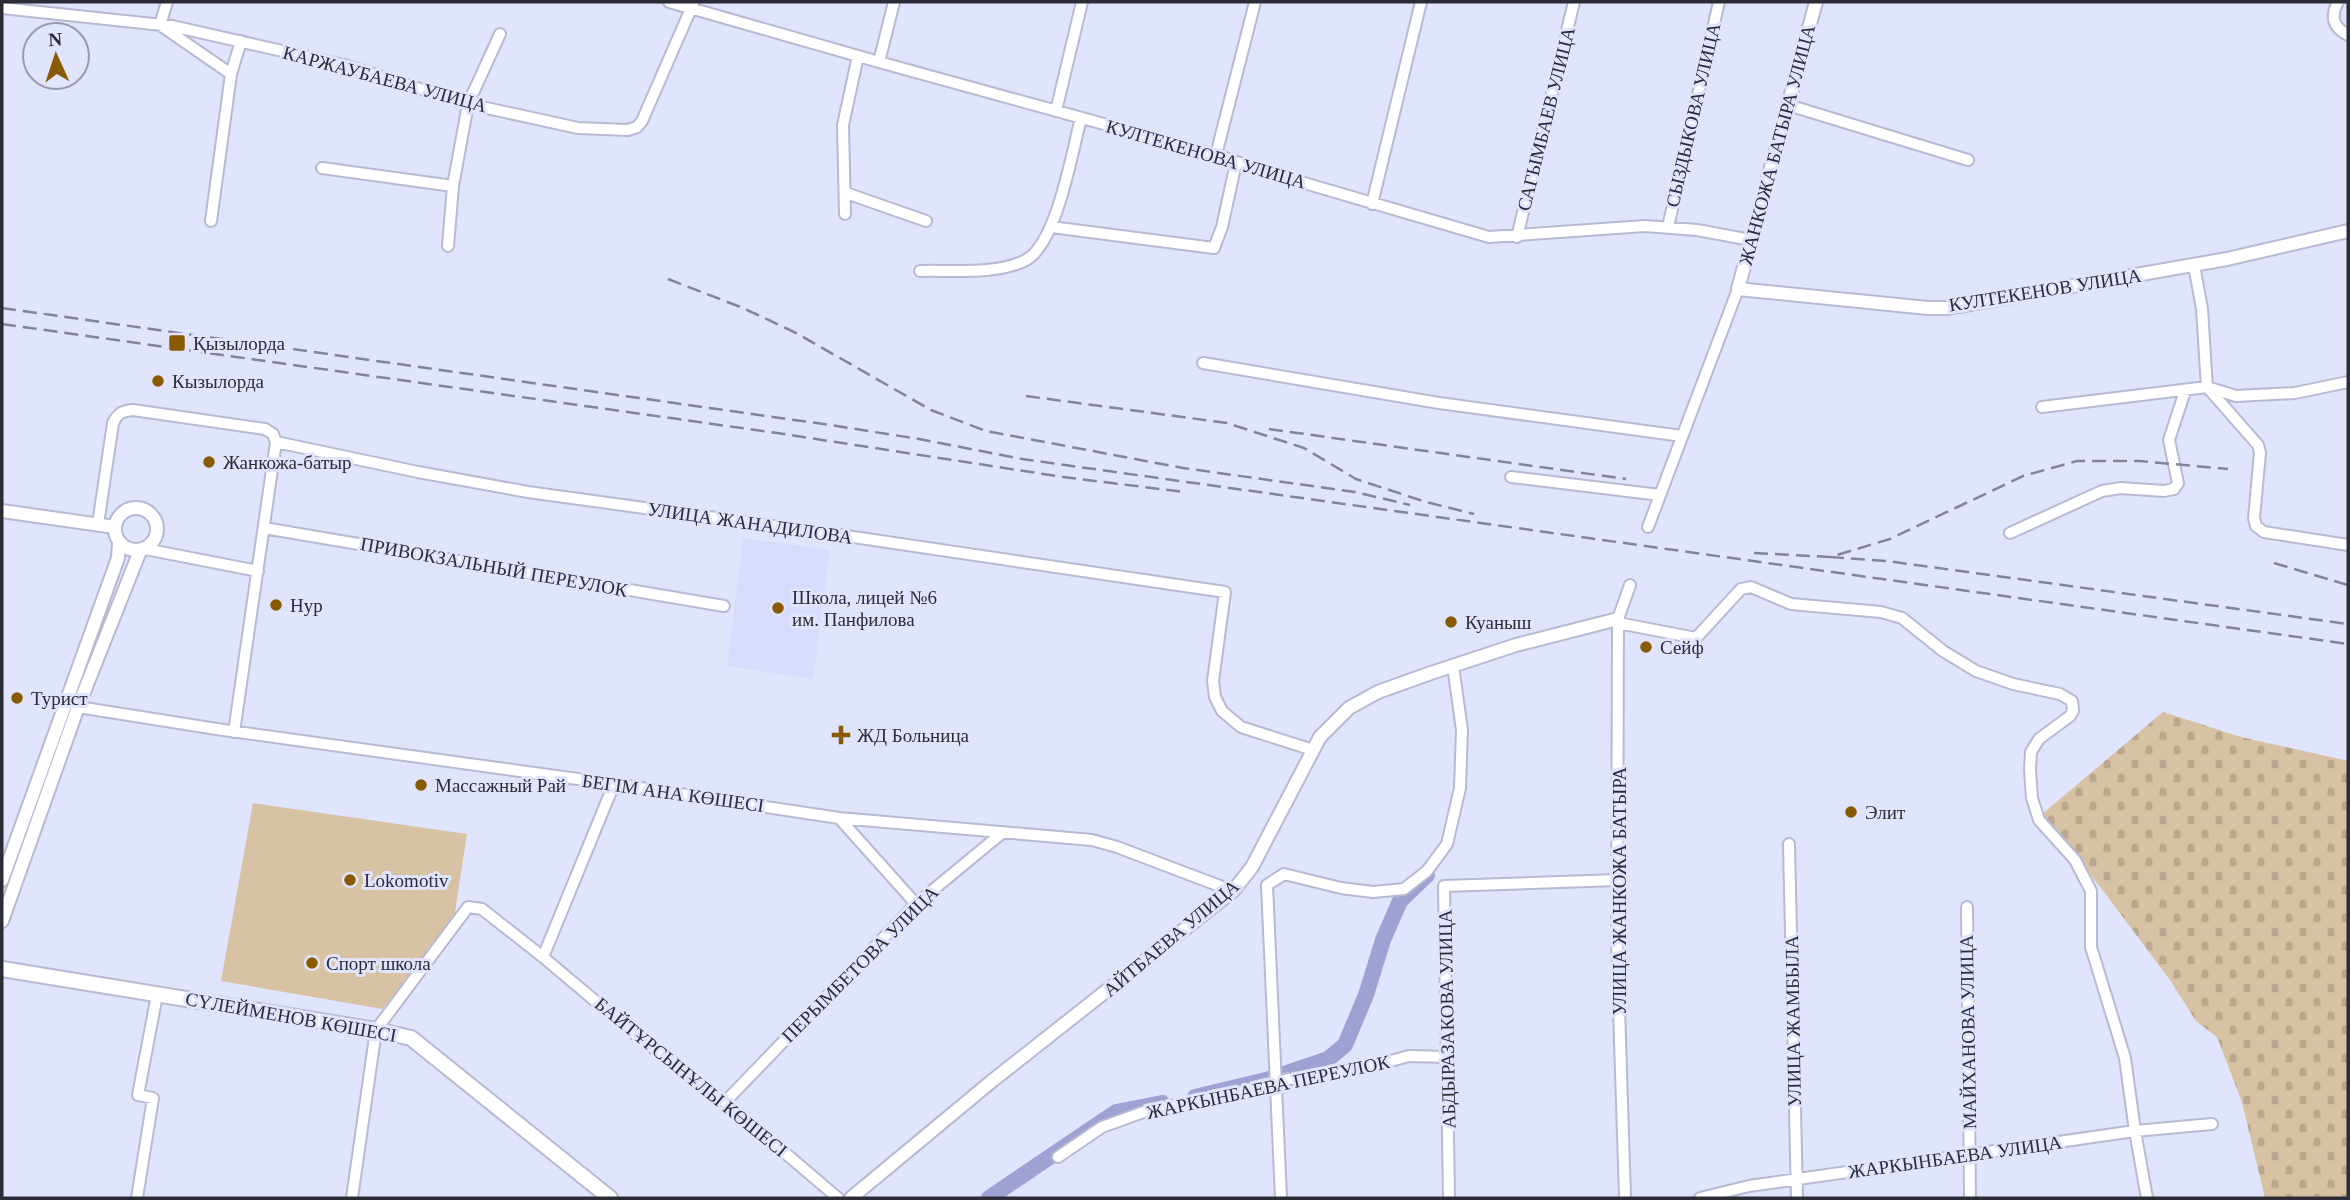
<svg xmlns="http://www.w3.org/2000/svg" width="2350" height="1200" viewBox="0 0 2350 1200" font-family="Georgia,serif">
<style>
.built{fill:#d8dbfc}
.green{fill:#d8c2a4}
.cemetery{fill:url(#cemetery-stones)}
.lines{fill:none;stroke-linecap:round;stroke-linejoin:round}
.river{stroke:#9ea2d3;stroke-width:16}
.minor-casing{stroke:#b7bad2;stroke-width:14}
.tertiary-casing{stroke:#b7bad2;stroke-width:16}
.secondary-casing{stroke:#b7bad2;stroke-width:18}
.minor{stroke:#fff;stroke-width:10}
.tertiary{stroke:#fff;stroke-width:12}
.secondary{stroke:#fff;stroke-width:14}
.rail{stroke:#838597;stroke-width:2.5;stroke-dasharray:14 7;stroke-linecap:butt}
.poi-dot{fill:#895b00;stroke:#e1e4fd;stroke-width:2.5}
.labels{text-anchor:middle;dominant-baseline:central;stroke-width:6;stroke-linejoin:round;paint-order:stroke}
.street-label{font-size:19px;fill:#2b2c36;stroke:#e1e4fd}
.poi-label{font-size:19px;fill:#2b2c36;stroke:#e1e4fd;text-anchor:start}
</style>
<defs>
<pattern id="cemetery-stones" width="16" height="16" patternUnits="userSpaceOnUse" patternTransform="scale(1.75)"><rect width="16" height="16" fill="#d8c2a4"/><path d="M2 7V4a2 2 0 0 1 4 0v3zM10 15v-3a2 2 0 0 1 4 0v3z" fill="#baa78e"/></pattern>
</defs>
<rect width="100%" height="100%" fill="#e1e4fd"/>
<!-- built -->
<path class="built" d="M743 538 830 550 813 679 727 666Z"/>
<!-- green -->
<path class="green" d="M253 803 467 834 453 925 382 1009 221 981Z"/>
<!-- cemetery -->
<path class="cemetery" d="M2163 712 2241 737 2348 761V1198H2265L2242 1102 2217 1037 2196 1021 2170 980 2101 888 2041 815Z"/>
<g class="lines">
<!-- river -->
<path class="river" d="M1195 1097 1266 1080 1328 1059 1345 1045 1366 995 1383 940 1400 901 1427 875
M989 1198 1116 1112 1162 1103"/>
<!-- minor casing -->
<g class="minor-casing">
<path id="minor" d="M167 2 160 25 231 74 211 221
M669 2 879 62 1216 155 1263 171 1489 237 1645 226 1697 230 1751 240
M2338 2C2330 17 2333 27 2348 35
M2 8 172 26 344 65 468 104 578 128 628 130 637 127 642 121 693 4
M879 62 894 2
M231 74 241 41
M1788 105 1968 160
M1056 111 1082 2
M1216 155 1255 2
M322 168 453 186
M846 193 926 221
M1372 204 1421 2
M845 214 843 125 858 56
M1051 227 1214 248 1222 227 1236 163
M1668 227 1719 2
M1517 237 1574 2
M448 246 453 186 468 104 500 34
M2194 265 2202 309 2207 387 2258 445 2260 453 2254 518 2256 526 2264 532 2348 545
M920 271C950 270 998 275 1026 260 1057 243 1072 152 1081 118
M1203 363 1439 403 1682 436
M2042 407 2207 387 2236 396 2295 393 2348 382
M276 442 418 472 528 492 833 534 1225 592 1213 681 1215 697 1222 711 1241 727 1313 750
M1511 477 1660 495
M98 524 113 423C118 413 122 411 133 410L265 429 273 434 276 442 234 732
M1648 527 1738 289
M264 528 724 606
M2010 533 2102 491 2121 488 2164 491 2174 489 2178 483 2169 440 2185 391
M145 549 258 571
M1618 623 1696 638 1741 589 1751 587 1791 604 1881 612 1902 618 1943 651 1976 671 2013 684 2060 694 2072 701 2073 711 2070 716 2039 739 2031 752 2030 770 2032 798 2039 820 2075 860 2091 891V947L2125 1058 2135 1131 2147 1198
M78 707 223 730 614 784 839 818 1092 840 1117 847 1233 891
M839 818 916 904
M1789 844 1797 1198
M1267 885 1284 874 1341 888 1373 892 1404 889 1427 871 1447 844 1460 788 1462 730 1453 666
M1267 885 1281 1198
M1967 907 1970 1198
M543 957 614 784
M725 1102 916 904 1002 833
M1058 1157 1102 1127 1149 1110 1232 1095 1277 1081 1365 1068 1409 1056 1447 1057
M137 1198 153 1098 138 1095 157 995
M352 1198 376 1030 468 907 482 909 543 957 632 1032 725 1102 838 1198
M1449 1198 1444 886 1617 880
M1625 1198 1617 945 1618 619 1630 585
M1700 1198 1749 1186 2135 1131 2212 1124"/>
</g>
<!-- tertiary casing -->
<g class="tertiary-casing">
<path id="tertiary" d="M1816 2 1738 289 1928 308H1947L2227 259 2348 231
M115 529a21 21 0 1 1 42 0a21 21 0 1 1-42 0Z
M2 511 115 527
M2 880 118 558 119 543
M2 921 78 707 140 551
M851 1198 992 1081 1233 891 1252 867 1320 737 1349 708 1378 692 1431 673 1516 645 1618 619"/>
</g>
<!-- secondary casing -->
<g class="secondary-casing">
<path id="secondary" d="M2 969 376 1030 411 1038 610 1198"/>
</g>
<!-- minor -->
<use href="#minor" class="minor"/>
<!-- tertiary -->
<use href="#tertiary" class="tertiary"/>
<!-- secondary -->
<use href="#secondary" class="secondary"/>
<!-- rail -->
<path class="rail" d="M668 279 743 308 796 333 931 410 986 431 1183 468 1355 492 1410 505
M2 308 830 425 919 439 1022 459 2348 644
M2 324 777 433 1063 477 1184 492
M1026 396 1227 423 1304 448 1356 479 1426 502 1474 514
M1269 429 1626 479
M1754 553 1830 557 1890 539 2023 476 2077 461H2139L2228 469
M1830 557 1887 561 2348 624
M2274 563 2348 585"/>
</g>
<!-- markers -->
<g class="poi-dot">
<rect x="168" y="334" width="18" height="18" rx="3.5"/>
<circle cx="158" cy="381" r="7"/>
<circle cx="209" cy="462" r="7"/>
<circle cx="276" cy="605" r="7"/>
<circle cx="778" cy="608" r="7"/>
<circle cx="1451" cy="622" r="7"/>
<circle cx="1646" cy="647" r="7"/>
<circle cx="17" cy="698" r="7"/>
<path d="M837.5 724.5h7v7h7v7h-7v7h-7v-7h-7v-7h7z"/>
<circle cx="421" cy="785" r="7"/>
<circle cx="1851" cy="812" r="7"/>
<circle cx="350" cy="880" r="7"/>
<circle cx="312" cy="963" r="7"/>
</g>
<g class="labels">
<!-- street labels -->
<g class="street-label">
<text transform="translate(385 79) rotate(15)">КАРЖАУБАЕВА УЛИЦА</text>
<text transform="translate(1693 115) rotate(-77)">СЫЗДЫКОВА УЛИЦА</text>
<text transform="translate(1546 119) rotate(-76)">САГЫМБАЕВ УЛИЦА</text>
<text transform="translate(1777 145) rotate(-75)">ЖАНКОЖА БАТЫРА УЛИЦА</text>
<text transform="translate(1206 154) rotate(16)">КУЛТЕКЕНОВА УЛИЦА</text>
<text transform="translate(2045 290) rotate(-9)">КУЛТЕКЕНОВ УЛИЦА</text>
<text transform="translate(750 523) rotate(8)">УЛИЦА ЖАНАДИЛОВА</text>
<text transform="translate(494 567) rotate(10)">ПРИВОКЗАЛЬНЫЙ ПЕРЕУЛОК</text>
<text transform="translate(673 793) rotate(8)">БЕГІМ АНА КӨШЕСІ</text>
<text transform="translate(1619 891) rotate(-90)">УЛИЦА ЖАНКОЖА БАТЫРА</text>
<text transform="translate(1171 938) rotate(-40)">АЙТБАЕВА УЛИЦА</text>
<text transform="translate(860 964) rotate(-45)">ПЕРЫМБЕТОВА УЛИЦА</text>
<text transform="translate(291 1017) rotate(10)">СҮЛЕЙМЕНОВ КӨШЕСІ</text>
<text transform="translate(1447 1019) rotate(-91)">АБДЫРАЗАКОВА УЛИЦА</text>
<text transform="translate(1793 1021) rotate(-91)">УЛИЦА ЖАМБЫЛА</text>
<text transform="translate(1968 1032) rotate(-91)">МАЙХАНОВА УЛИЦА</text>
<text transform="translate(691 1077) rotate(39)">БАЙТҰРСЫНҰЛЫ КӨШЕСІ</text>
<text transform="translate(1268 1087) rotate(-12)">ЖАРКЫНБАЕВА ПЕРЕУЛОК</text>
<text transform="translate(1955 1157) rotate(-8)">ЖАРКЫНБАЕВА УЛИЦА</text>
</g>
<!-- poi labels -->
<g class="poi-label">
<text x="193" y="343">Қызылорда</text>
<text x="172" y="381">Кызылорда</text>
<text x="223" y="462">Жанкожа-батыр</text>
<text x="792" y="597">Школа, лицей №6<tspan x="792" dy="22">им. Панфилова</tspan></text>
<text x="290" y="605">Нур</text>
<text x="1465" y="622">Куаныш</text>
<text x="1660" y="647">Сейф</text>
<text x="31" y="698">Турист</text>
<text x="857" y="735">ЖД Больница</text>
<text x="435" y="785">Массажный Рай</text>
<text x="1865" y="812">Элит</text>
<text x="364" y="880">Lokomotiv</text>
<text x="326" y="963">Спорт школа</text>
</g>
</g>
<!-- border -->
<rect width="2350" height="1200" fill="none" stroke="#2b2c36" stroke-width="7"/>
<!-- north arrow -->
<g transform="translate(56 56) rotate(357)"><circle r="33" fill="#e1e4fd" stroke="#989aad" stroke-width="2"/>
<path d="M0-5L12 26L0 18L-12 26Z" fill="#895b00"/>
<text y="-10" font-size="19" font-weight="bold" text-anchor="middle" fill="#2b2c36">N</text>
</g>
</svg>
